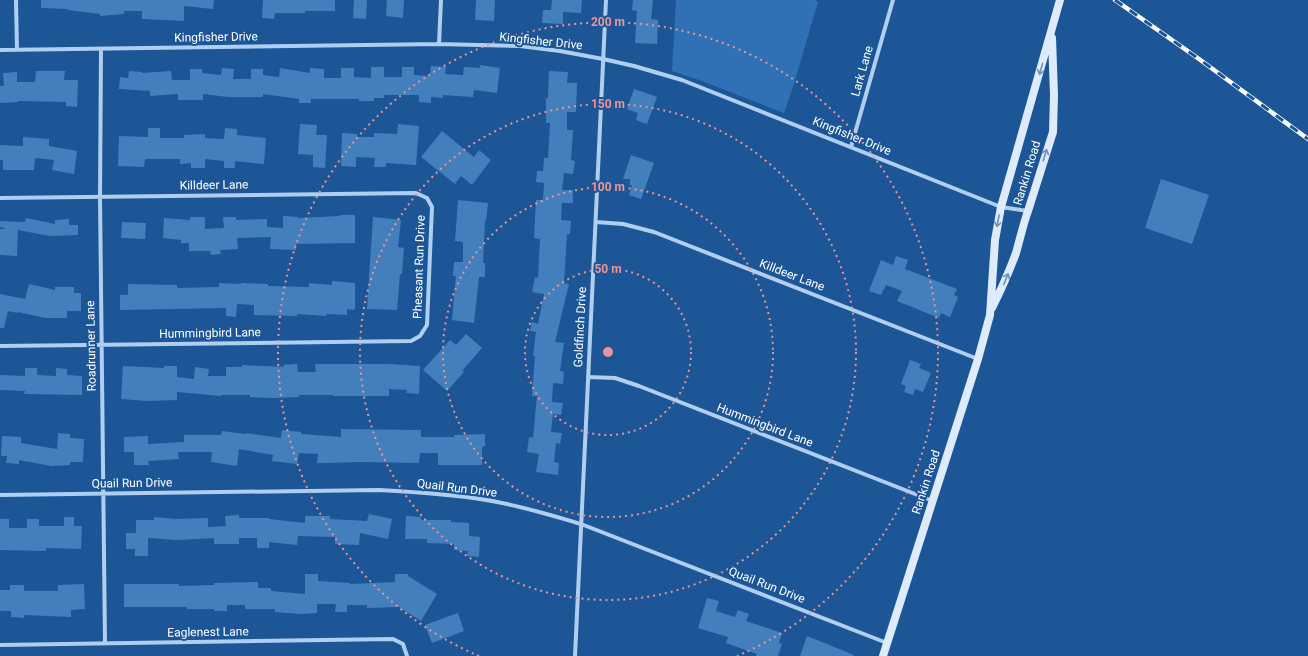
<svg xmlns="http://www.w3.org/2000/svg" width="1308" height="656" viewBox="0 0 1308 656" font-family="Roboto,sans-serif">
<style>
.green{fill:#3070b4}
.building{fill:#447fbd}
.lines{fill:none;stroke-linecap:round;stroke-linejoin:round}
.street{stroke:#b0cff0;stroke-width:4}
.secondary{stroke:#deebfb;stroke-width:8}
.rail-casing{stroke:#fff;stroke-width:4.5}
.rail{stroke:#1c5697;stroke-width:3;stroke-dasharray:9;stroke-linecap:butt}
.oneway{stroke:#6a92bf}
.ring{fill:none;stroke:#ea9494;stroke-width:2;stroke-dasharray:2 4}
.labels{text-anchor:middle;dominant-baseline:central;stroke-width:4;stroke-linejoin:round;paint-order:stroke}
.street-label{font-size:12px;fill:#fff;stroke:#1c5697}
.centre{fill:#ea9494;stroke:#1c5697;stroke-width:2}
.ring-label{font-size:12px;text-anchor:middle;font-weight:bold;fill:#ea9494;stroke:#1c5697;stroke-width:4;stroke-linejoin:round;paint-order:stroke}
</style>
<rect width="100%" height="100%" fill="#1c5697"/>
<!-- green -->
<path class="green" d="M676 0H815L818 2 793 87 784 113 702 81 672 71Z"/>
<!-- building -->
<path class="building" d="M41 0H214L213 9 184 6V21L142 19V11H124V14L100 16V14L68 10V9L41 8Z
M263 0H335V11H305V13H275L274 19 262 18Z
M354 0H367L366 19 353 18Z
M387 0H404L403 18 386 16Z
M476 0H495L494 21 475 20Z
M552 0H582L581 13 563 12V24L542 23 543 10H551Z
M633 0H653L651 19 658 20 657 44 635 43 637 11 632 10Z
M480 65 500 68 497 93 474 90 473 97 443 95V98L431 97V103L419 102V95H384V98H374V101H359V99H311V103H299V99L263 94V97H228L203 94V100H178V94L150 96V91L119 89 120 77 128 78 129 71 142 72V73L171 71 172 80H190V69H202V73L221 75 222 68 234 69 233 79H251V69H263V75L279 77 280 68 310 73V68L324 69V78H341V68H354V77L371 78V67H384V77H402V67H414V75L430 76 431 66 446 67 445 74 463 75 464 67 480 68Z
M36 71H65L64 80H78L77 107 66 106V102L18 101V102L0 103V86H4L3 73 17 72V82H35Z
M549 71 568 72 567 83H577L576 112H567V130H573L571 160 575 161 573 174 564 173 562 190H573V203H562L561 220 571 221 570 234H567L564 283 569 284 555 342 564 343 560 371 564 372 563 384 553 383 552 402 563 403 561 415 553 414 551 432 562 433 560 444 556 443 554 462 559 463 558 475 536 472 539 454 527 452 529 437 533 438 537 396H532L535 356H533L536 332 530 331 532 322 538 324 544 294 532 292 535 277 538 278 540 239 534 238 536 200H543L544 183 536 182 537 171H543L544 158H548L550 123H546V98H548Z
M634 89 657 97 647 124 636 120 638 113 627 109Z
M300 124 317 125 316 135H327L325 168 313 167V155L298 154Z
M398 124 419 126 416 165 386 163V167H374L375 158 356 157V167L341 166 342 133 357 134V137H374V133L397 134Z
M148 128H160V138H184V135L205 134V138L224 139 225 128 237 129V135L266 138 264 164 235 161V168H224V161L205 159V168H191V163L180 164V159H145L144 167 118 166 119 136 148 137Z
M442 131 474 157 479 150 491 160 472 185 461 176 455 184 421 157Z
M23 137 49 139V146L77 151 74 174 52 170 54 160 35 158 34 170H3V160H0V145L23 146Z
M631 155 654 163 641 199 629 195 632 186 630 185V179H623Z
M1161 179 1209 195 1192 244 1145 228Z
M458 200 488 203 486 221H485L483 263H485V277H479L474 323 452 320 456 276H453L454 262H463V242L455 241Z
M340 215H355V243L296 244V250L270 249 271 237 237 238 238 249 220 250 221 254 211 255 210 251H189V243H181V240L163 238 164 218 190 220V217H205V229L224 228 223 217H236V220L267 219V227L283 228V216L298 217V218L340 216Z
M373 217 401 220 398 247 404 248 402 274H400L397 310 367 309Z
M26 218 55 224V220L69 219V225H78V235L50 236 18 230 17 256 0 255V229H5V228L0 227V221L25 222Z
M122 222 146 223 145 239 121 238Z
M896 256 908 260 905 269 957 289 954 295 958 297 950 317 941 313 939 318 897 301 902 291 886 285 881 295 869 291 881 260 893 265Z
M332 281 355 283V308L354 310 347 309V315L327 314 326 316 297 314V316L254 315V305L237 304 236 317 226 316V308L120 310V295H128V284L177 285V288L219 287V283L241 284V283L268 284V286L309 287V283L332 285Z
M29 284 55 290V287H74V293H81V311H67V318H46L18 312V313L8 311 4 328H0V294L25 299Z
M466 334 482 348 462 371 464 372 447 391 423 370 450 340 456 345Z
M910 360 921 364 919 368 931 373 923 392 915 389 913 395 904 392 906 386 901 384Z
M297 364 298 372H316L315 364H389L420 366 419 394 406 393 407 390 389 389V396H333V395H299V397L273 398 250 397V395H221V396L177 392V400L147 401 121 399 123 366 164 368V366H177V377L194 379 195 367 209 369 208 376H226V367H242V365L284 367 283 365Z
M25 368H37V375L56 376V368L67 369V375L82 376V395L24 394 25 391 0 390V375L25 376Z
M341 429 421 430V437H454V435L485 434V446L482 447V465H438V453H420L419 463 360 462 328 463H317L318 454 299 453 297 464 272 461 273 455 239 449 237 466 211 462 212 452H178L179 459 148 461 149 465H134V452H124V437L148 436V444L184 442V435H221L222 431 246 434V433L281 438 282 430 301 432V434L341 437Z
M58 433 70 434V438L84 439 83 462H70V465L51 466 19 460V464L6 463 7 456H1L2 436 21 437V443L57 449Z
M369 514 392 519 388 539 360 533 359 545 335 544V537L298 536 297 545 269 542V548H257V538H239V544H214V538L178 540 148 538V556H135V549H126V533H136V520H154V517L176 519 208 518V527L226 526 225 516 239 515V518H269V519L305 523V516H330V519L367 521Z
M406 516 421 517V520H451V522L469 523V536L480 537 479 557 467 556 468 551 454 550V544L427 543V539H405Z
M64 517H74V526H82L81 549 46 548V551L0 550V519H9V528H27V519H39V526H64Z
M305 574H318V581L350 583V584L395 582V574H408V576L437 594 421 621 399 607 367 608V605H347V612H335L336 604H317V613L301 614 275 612V609H245V605H227V611H214V609H187V607H124V584H179V586L214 585V583L258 582V588H271V591L305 594Z
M84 584 85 609 71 610V617L24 615V618L11 617V611H0V590H10V585H24V591H58V585Z
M707 598 719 601 716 611 735 617 738 610 749 614 746 621 782 633 779 643 782 644 778 656H756L757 654 726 643 728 637 698 628Z
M458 613 464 631 432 643 425 625Z
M807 636 854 655 853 656H800Z"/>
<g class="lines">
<!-- street -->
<path class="street" d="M16 0 17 50
M439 44 441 0
M101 49 100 197 105 643
M0 50 439 44 520 46 560 51 603 59 634 66 682 80 1001 207 1028 211
M851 147 893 0
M0 198 416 193 427 198 432 207 427 325 420 336 411 341 0 346
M596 222 623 224 654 232 978 359
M588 377 615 378 639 386 933 501
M0 495 379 490C415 492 451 494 486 500 519 505 550 515 581 524L887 643
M0 645 393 639 403 644 407 656
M575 656 606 0"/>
<!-- secondary -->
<path class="secondary" d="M992 308C1001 290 1009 272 1016 253 1020 239 1023 225 1028 211L1053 132 1054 95 1052 38
M883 656 978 359 990 315 995 240 1001 207 1060 0"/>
<!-- rail casing -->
<g class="rail-casing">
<path id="rail" d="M1115 0 1199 59 1308 139"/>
</g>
<!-- rail -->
<use href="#rail" class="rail"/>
</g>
<!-- one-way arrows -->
<defs><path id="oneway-shaft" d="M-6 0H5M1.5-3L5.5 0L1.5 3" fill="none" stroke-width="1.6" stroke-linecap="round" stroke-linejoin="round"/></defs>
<g class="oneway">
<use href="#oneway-shaft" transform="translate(1041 69) rotate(106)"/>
<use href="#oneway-shaft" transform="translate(1045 155) rotate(-73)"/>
<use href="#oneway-shaft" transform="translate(998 221) rotate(100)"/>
<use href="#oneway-shaft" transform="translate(1006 279) rotate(-68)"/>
</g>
<!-- distance rings -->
<g class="ring">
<circle cx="608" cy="352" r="83"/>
<circle cx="608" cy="352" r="165"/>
<circle cx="608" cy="352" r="248"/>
<path d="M479 656A330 330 0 1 1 737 656"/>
</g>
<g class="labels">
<!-- street labels -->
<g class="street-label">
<text transform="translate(216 37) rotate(-1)">Kingfisher Drive</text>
<text transform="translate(541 41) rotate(6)">Kingfisher Drive</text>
<text transform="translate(862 71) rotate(-74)">Lark Lane</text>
<text transform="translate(852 136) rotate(22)">Kingfisher Drive</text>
<text transform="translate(1027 173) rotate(-73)">Rankin Road</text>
<text transform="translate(214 185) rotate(-1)">Killdeer Lane</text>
<text transform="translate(419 267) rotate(-88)">Pheasant Run Drive</text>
<text transform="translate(792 275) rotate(21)">Killdeer Lane</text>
<text transform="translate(580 327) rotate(-87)">Goldfinch Drive</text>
<text transform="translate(210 333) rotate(-1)">Hummingbird Lane</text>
<text transform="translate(91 346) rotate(-91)">Roadrunner Lane</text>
<text transform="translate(765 425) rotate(21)">Hummingbird Lane</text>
<text transform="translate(926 482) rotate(-72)">Rankin Road</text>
<text transform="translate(132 483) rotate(-1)">Quail Run Drive</text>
<text transform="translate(457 488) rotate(7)">Quail Run Drive</text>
<text transform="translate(767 585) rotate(21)">Quail Run Drive</text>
<text transform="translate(208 632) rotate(-1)">Eaglenest Lane</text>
</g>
</g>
<circle cx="608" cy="352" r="6" class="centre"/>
<g class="ring-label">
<text x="608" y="26">200 m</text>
<text x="608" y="108">150 m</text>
<text x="608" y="191">100 m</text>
<text x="608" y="273">50 m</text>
</g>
</svg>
